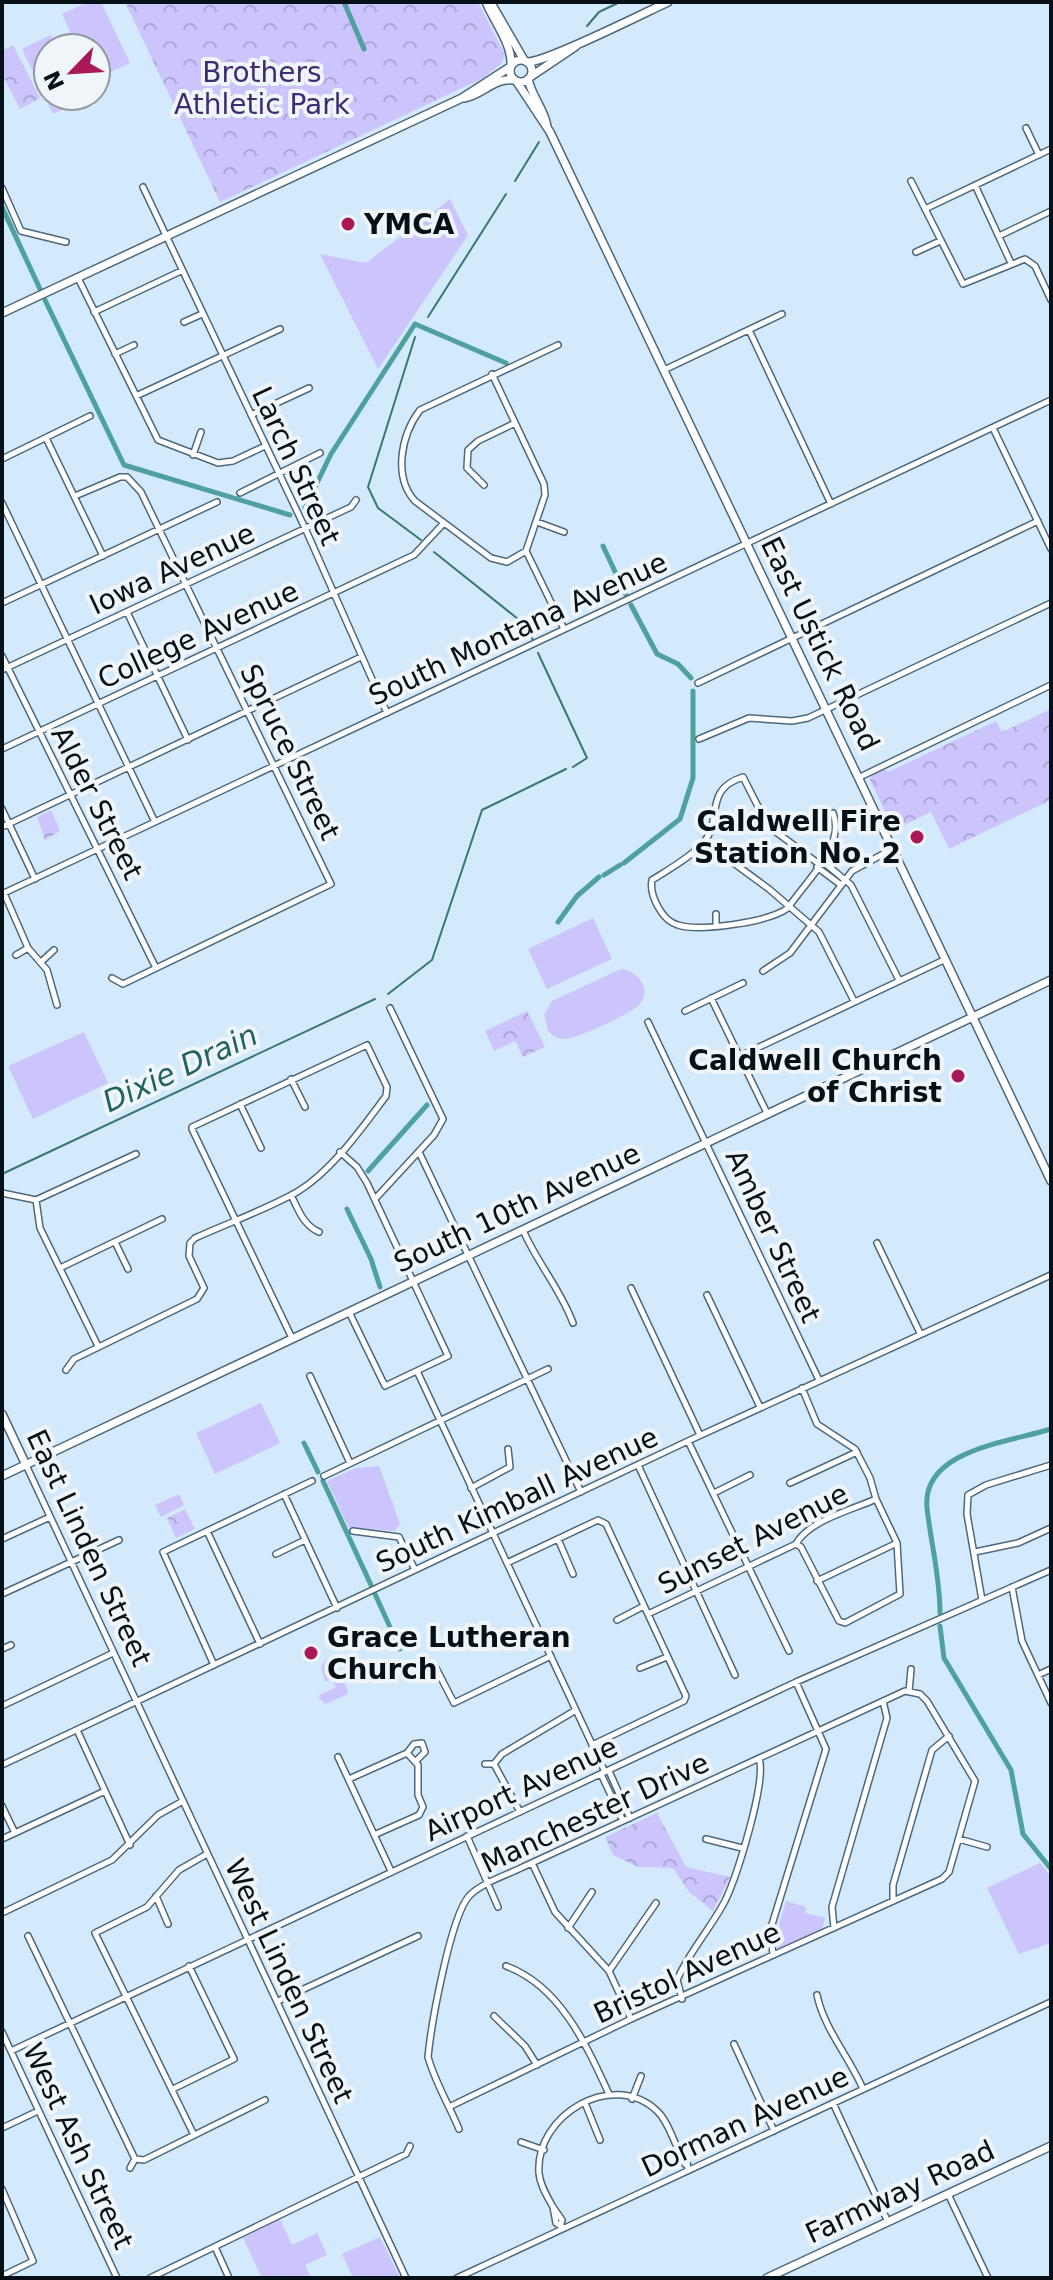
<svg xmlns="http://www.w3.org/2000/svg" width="1053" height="2280" viewBox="0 0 1053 2280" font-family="'DejaVu Sans',sans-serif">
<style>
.grass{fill:#cbc4fd}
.park{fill:url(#park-crowns)}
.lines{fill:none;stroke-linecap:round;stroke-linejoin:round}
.stream{stroke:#397677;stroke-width:2}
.canal{stroke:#4fa1a0;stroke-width:5}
.minor-casing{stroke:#4d687c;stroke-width:8}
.major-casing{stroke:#4d687c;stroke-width:10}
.minor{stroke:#fff;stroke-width:5}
.major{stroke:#fff;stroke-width:7}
.poi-dot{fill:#a91957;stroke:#eff5f9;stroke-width:3}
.labels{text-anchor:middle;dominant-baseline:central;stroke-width:8;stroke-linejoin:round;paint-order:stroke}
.park-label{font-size:28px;fill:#3c2d70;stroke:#eff5f9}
.poi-label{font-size:28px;font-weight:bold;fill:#061017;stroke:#eff5f9;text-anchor:start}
.street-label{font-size:28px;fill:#061017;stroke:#eff5f9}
.water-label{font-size:30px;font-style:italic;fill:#206362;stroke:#eff5f9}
</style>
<defs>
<pattern id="park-crowns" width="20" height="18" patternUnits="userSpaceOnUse" patternTransform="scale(2)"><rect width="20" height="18" fill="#cbc4fd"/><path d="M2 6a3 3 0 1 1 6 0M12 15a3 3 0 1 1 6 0" fill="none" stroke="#ada7d8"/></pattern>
</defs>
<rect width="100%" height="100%" fill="#d3eafd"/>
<!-- grass -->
<path class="grass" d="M88 2H101L130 63 96 79V48H78L62 14Z
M51 35 57 48H48V96H80L82 100 53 114 22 49Z
M450 199 468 235 378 369 320 254 366 263Z
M593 918 612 959 547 989 528 949Z
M621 969C638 971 653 989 639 1005 632 1013 576 1039 565 1039 558 1039 553 1036 548 1031L544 1015 552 1001Z
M84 1032 108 1083 33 1119 8 1066Z
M261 1403 280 1443 215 1474 196 1433Z
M379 1466 400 1524 395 1531 348 1527 327 1481 356 1468Z
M179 1494 184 1505 161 1517 155 1505Z
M327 1658 332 1666 336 1664 348 1691 346 1695 325 1704 318 1696 336 1687 332 1679 325 1682 321 1668Z
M1040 1863 1051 1876V1943L1019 1954 987 1888Z
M786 1901 806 1907 805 1913 825 1918 822 1930 781 1950 776 1947 775 1938Z
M280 2219 292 2245 317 2233 327 2255 305 2265 311 2278H262L243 2238Z
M380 2237 400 2278H353L342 2254Z"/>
<!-- park -->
<path class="park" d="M125 2H478L505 55 501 64 483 78 220 202Z
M13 45 40 98 20 109 2 74V51Z
M1051 709V800L949 849 931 812 894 830 870 780 871 776 885 769 888 772 996 721 1002 732Z
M51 810 60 831 45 840 37 817Z
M527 1011 545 1047 523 1057 515 1041 494 1051 485 1031Z
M185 1509 195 1529 176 1538 167 1518Z
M657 1813 686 1867 730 1877 713 1911 689 1892 673 1868 638 1867 613 1855 605 1837Z"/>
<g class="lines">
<!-- stream -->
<path class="stream" d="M587 26 599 12 620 2
M515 181 539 142
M428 317 506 194
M415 337 368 487 378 508 421 540
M434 552 523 623 533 640
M538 653 587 758 573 767
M388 994 432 960 482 810 566 769
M2 1174 375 999"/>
<!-- canal -->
<path class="canal" d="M344 2 364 49
M2 207 40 289
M45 300 124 465 290 515
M305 508 331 454 415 324 506 363
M603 546 626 595
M631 605 657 654 678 664 691 678
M624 863 680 819 693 778V691
M604 875 620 865
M558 922 577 896 599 877
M368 1171 427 1105
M347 1209 371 1259 380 1287
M304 1443 318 1472
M323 1481 371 1585
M375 1594 400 1649
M940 1613C940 1576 931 1544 927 1508 921 1450 1010 1442 1051 1429
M940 1626 944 1658 1011 1770 1023 1834 1051 1869"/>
<!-- minor casing -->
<g class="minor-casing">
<path id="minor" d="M1026 128 1039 155
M911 181 963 284 1025 259 1035 266 1051 300
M975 185 1011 263
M143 187 305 528 387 713
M2 188 21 231 66 242
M925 209 1051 149
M999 236 1051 211
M916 252 940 241
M78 278 158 440 218 463 233 461 265 446
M94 312 181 271
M184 322 202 314
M749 330 831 504
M115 354 134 345
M664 370 782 314
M492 374 544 484 545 495 526 551 564 629
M136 396 280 329
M251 415 309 388
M993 428 1051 549
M46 438 103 556
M193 455 201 432
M2 459 90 416
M484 485 467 468 468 450 478 441 515 423
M240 493 320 453
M75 496 120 477H127L141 492 331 884 123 984 112 978
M2 503 155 822
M537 522 564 532
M526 551 507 562 491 558 415 501C393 477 401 435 420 410L558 345
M2 603 217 502
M127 612 188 740
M2 656 156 968
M2 670 351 507 356 500
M698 683 1038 521
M699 739 749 718 792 721 808 718 1051 603
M2 749 414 555 444 523
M860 777 1051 685
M2 809 35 879
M2 827 361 657
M705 842 769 889 819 932 854 1001
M821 860 851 885 899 980
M819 864 768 826 743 777C702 790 724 820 703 843 691 857 668 870 652 880 649 895 662 921 678 925 700 932 769 922 788 908 805 882 846 846 833 813
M817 867 841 885
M4 893 28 948 47 970 57 1005
M2 894 1051 400
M716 914V924
M16 955 28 948
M41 962 54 950
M763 971 790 953 852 871 894 848
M711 998 767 1113
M685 1011 743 983
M648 1022 819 1380
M740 1056 946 959
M291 1079 305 1107
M240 1104 261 1148
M340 1152 357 1167 367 1183 448 1356 385 1386 349 1312
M419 1152 581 1492
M2 1193 36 1200 136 1154
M291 1195C298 1209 303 1225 319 1232
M375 1199 434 1135 443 1119 390 1008
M36 1200 40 1228 98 1346
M523 1230C537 1263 560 1288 573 1323
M115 1242 128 1269
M877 1243 920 1333
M60 1268 162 1219
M631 1288 700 1435
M707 1295 760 1407
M66 1370 74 1359 197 1299 204 1288 189 1256 190 1243 195 1238C228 1223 265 1210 297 1192 332 1171 362 1128 386 1096L387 1087 367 1045 192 1127V1129L292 1338
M417 1371 605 1772
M310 1376 350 1463
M688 1441 789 1651
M26 1465 406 2278
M638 1465 735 1675
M324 1476 548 1369
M790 1483 857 1452
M471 1488 510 1467 508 1449
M714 1493 750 1475
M284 1494 337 1608
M207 1531 260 1644
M353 1531 399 1537 415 1570
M2 1539 50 1517
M558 1539 573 1574
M796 1544 801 1547 839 1621 845 1623 900 1594 897 1543 876 1499 870 1478 855 1449 817 1424 802 1388
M975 1552 1018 1543 1051 1528
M276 1554 305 1540
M507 1563 598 1520 606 1524 686 1696 684 1701 592 1745
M817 1581 897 1543
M1012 1587 1022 1641 1051 1703
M2 1594 119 1540
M982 1600 967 1514 968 1495 986 1485 1051 1465
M648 1614 796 1544C809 1520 852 1510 876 1499
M617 1620 644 1606
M2 1649 11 1645
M214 1665 163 1552 312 1481
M436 1668 454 1703 551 1656
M640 1668 667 1657
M1038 1675 1051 1669
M909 1692 911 1669
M2 1706 113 1653
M77 1730 130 1845
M338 1757 391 1871
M485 1764H494
M2 1765 688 1441 1051 1275
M609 1771 630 1818
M601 1774 623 1821
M349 1779 407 1753 414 1744 422 1743 425 1752 416 1761
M2 1806 15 1833
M520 1812 494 1764 502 1754 576 1710
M374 1835 419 1815 423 1807 418 1795V1765L407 1753
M467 1836 498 1907
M2 1839 105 1791
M706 1839 742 1848
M959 1839 987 1847
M532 1863 555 1912 609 1971 631 2019
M156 1896 168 1924
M893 1901V1885L932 1750 949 1736
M2 1913 112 1860 158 1815 183 1801
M568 1928 592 1892
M834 1928 832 1907 887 1718 883 1701
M28 1936 135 2159
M773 1954 770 1931 826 1749 796 1682
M506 1966C560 1986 586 2044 609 2094
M609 1971 656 1903
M817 1995C824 2029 850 2058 863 2089
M682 1999 677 1980C689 1952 711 1928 725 1901 737 1876 767 1781 759 1758
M278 2001 418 1936
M494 2016 525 2046 537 2065
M2 2032 117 2278
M734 2044 774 2131
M11 2051 796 1682 1051 1570
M173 2089 234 2059 189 1966
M632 2099 641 2076
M585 2103 600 2140
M833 2103 888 2222
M449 2107 631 2019 942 1879 949 1872 975 1781 927 1701 920 1694 905 1691 523 1867C507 1875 481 1883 469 1896 450 1918 431 2026 428 2057 435 2082 449 2105 459 2129
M2 2128 38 2111
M194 2135 95 1933 147 1907 179 1870 207 1854
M521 2142 544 2150
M135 2159 144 2160 265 2100
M685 2164 678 2149 687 2162 688 2170
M130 2168 135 2159
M2 2189 33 2261 2 2276
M948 2194 988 2278
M553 2207C547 2196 540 2185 539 2173 535 2115 613 2069 657 2111 667 2120 672 2137 678 2149
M561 2224 562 2220 553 2207 556 2223 562 2227
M215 2247 229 2278
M150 2278 406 2154 410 2146
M457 2278 1051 2002"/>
</g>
<!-- major casing -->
<g class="major-casing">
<path id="major" d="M486 2C494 22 512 43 511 65
M491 3 524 60
M510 71a11 11 0 1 1 22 0a11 11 0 1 1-22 0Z
M527 62C545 63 644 13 668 2
M530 77 576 46
M528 79C532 97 544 109 547 126
M517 82 550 132 1051 1181
M464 98C483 95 494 77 514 80
M2 313 462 98 510 67
M2 1414 26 1465
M2 1476 1051 980
M767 2278 1051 2146"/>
</g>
<!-- minor -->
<use href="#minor" class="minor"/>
<!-- major -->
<use href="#major" class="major"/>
</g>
<!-- markers -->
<g class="poi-dot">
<circle cx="348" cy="224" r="8"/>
<circle cx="917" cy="837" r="8"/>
<circle cx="958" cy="1076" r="8"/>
<circle cx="311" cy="1653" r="8"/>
</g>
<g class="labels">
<!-- park labels -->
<g class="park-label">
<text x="262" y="72">Brothers<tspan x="262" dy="32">Athletic Park</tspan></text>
</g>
<!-- poi labels -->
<g class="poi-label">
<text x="364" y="224">YMCA</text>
<text x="901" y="821" text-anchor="end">Caldwell Fire<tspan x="901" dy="32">Station No. 2</tspan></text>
<text x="942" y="1060" text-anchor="end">Caldwell Church<tspan x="942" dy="32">of Christ</tspan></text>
<text x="327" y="1637">Grace Lutheran<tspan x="327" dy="32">Church</tspan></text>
</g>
<!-- street labels -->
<g class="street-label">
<text transform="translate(296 466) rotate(65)">Larch Street</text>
<text transform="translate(172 569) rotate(-25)">Iowa Avenue</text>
<text transform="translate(518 629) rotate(-25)">South Montana Avenue</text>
<text transform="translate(198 635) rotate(-25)">College Avenue</text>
<text transform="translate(820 644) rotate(64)">East Ustick Road</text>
<text transform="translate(290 752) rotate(64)">Spruce Street</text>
<text transform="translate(97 803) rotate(63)">Alder Street</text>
<text transform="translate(517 1208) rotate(-25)">South 10th Avenue</text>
<text transform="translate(773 1236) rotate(65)">Amber Street</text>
<text transform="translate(517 1500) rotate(-25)">South Kimball Avenue</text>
<text transform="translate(753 1539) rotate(-27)">Sunset Avenue</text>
<text transform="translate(89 1548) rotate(65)">East Linden Street</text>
<text transform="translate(521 1789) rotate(-25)">Airport Avenue</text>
<text transform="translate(595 1813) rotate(-25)">Manchester Drive</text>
<text transform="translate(687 1973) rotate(-25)">Bristol Avenue</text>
<text transform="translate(289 1981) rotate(65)">West Linden Street</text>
<text transform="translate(745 2122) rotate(-25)">Dorman Avenue</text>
<text transform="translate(78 2146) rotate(65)">West Ash Street</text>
<text transform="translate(900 2192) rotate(-25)">Farmway Road</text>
</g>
<!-- water labels -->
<g class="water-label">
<text transform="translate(180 1068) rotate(-25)">Dixie Drain</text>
</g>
</g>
<!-- border -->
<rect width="1053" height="2280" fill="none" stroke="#061017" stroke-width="8"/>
<!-- north arrow -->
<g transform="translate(72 72) rotate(245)"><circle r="38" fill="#eff5f9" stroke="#92999f" stroke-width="2"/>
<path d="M0-6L14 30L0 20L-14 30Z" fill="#a91957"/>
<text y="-12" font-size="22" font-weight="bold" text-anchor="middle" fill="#061017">N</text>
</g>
</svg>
